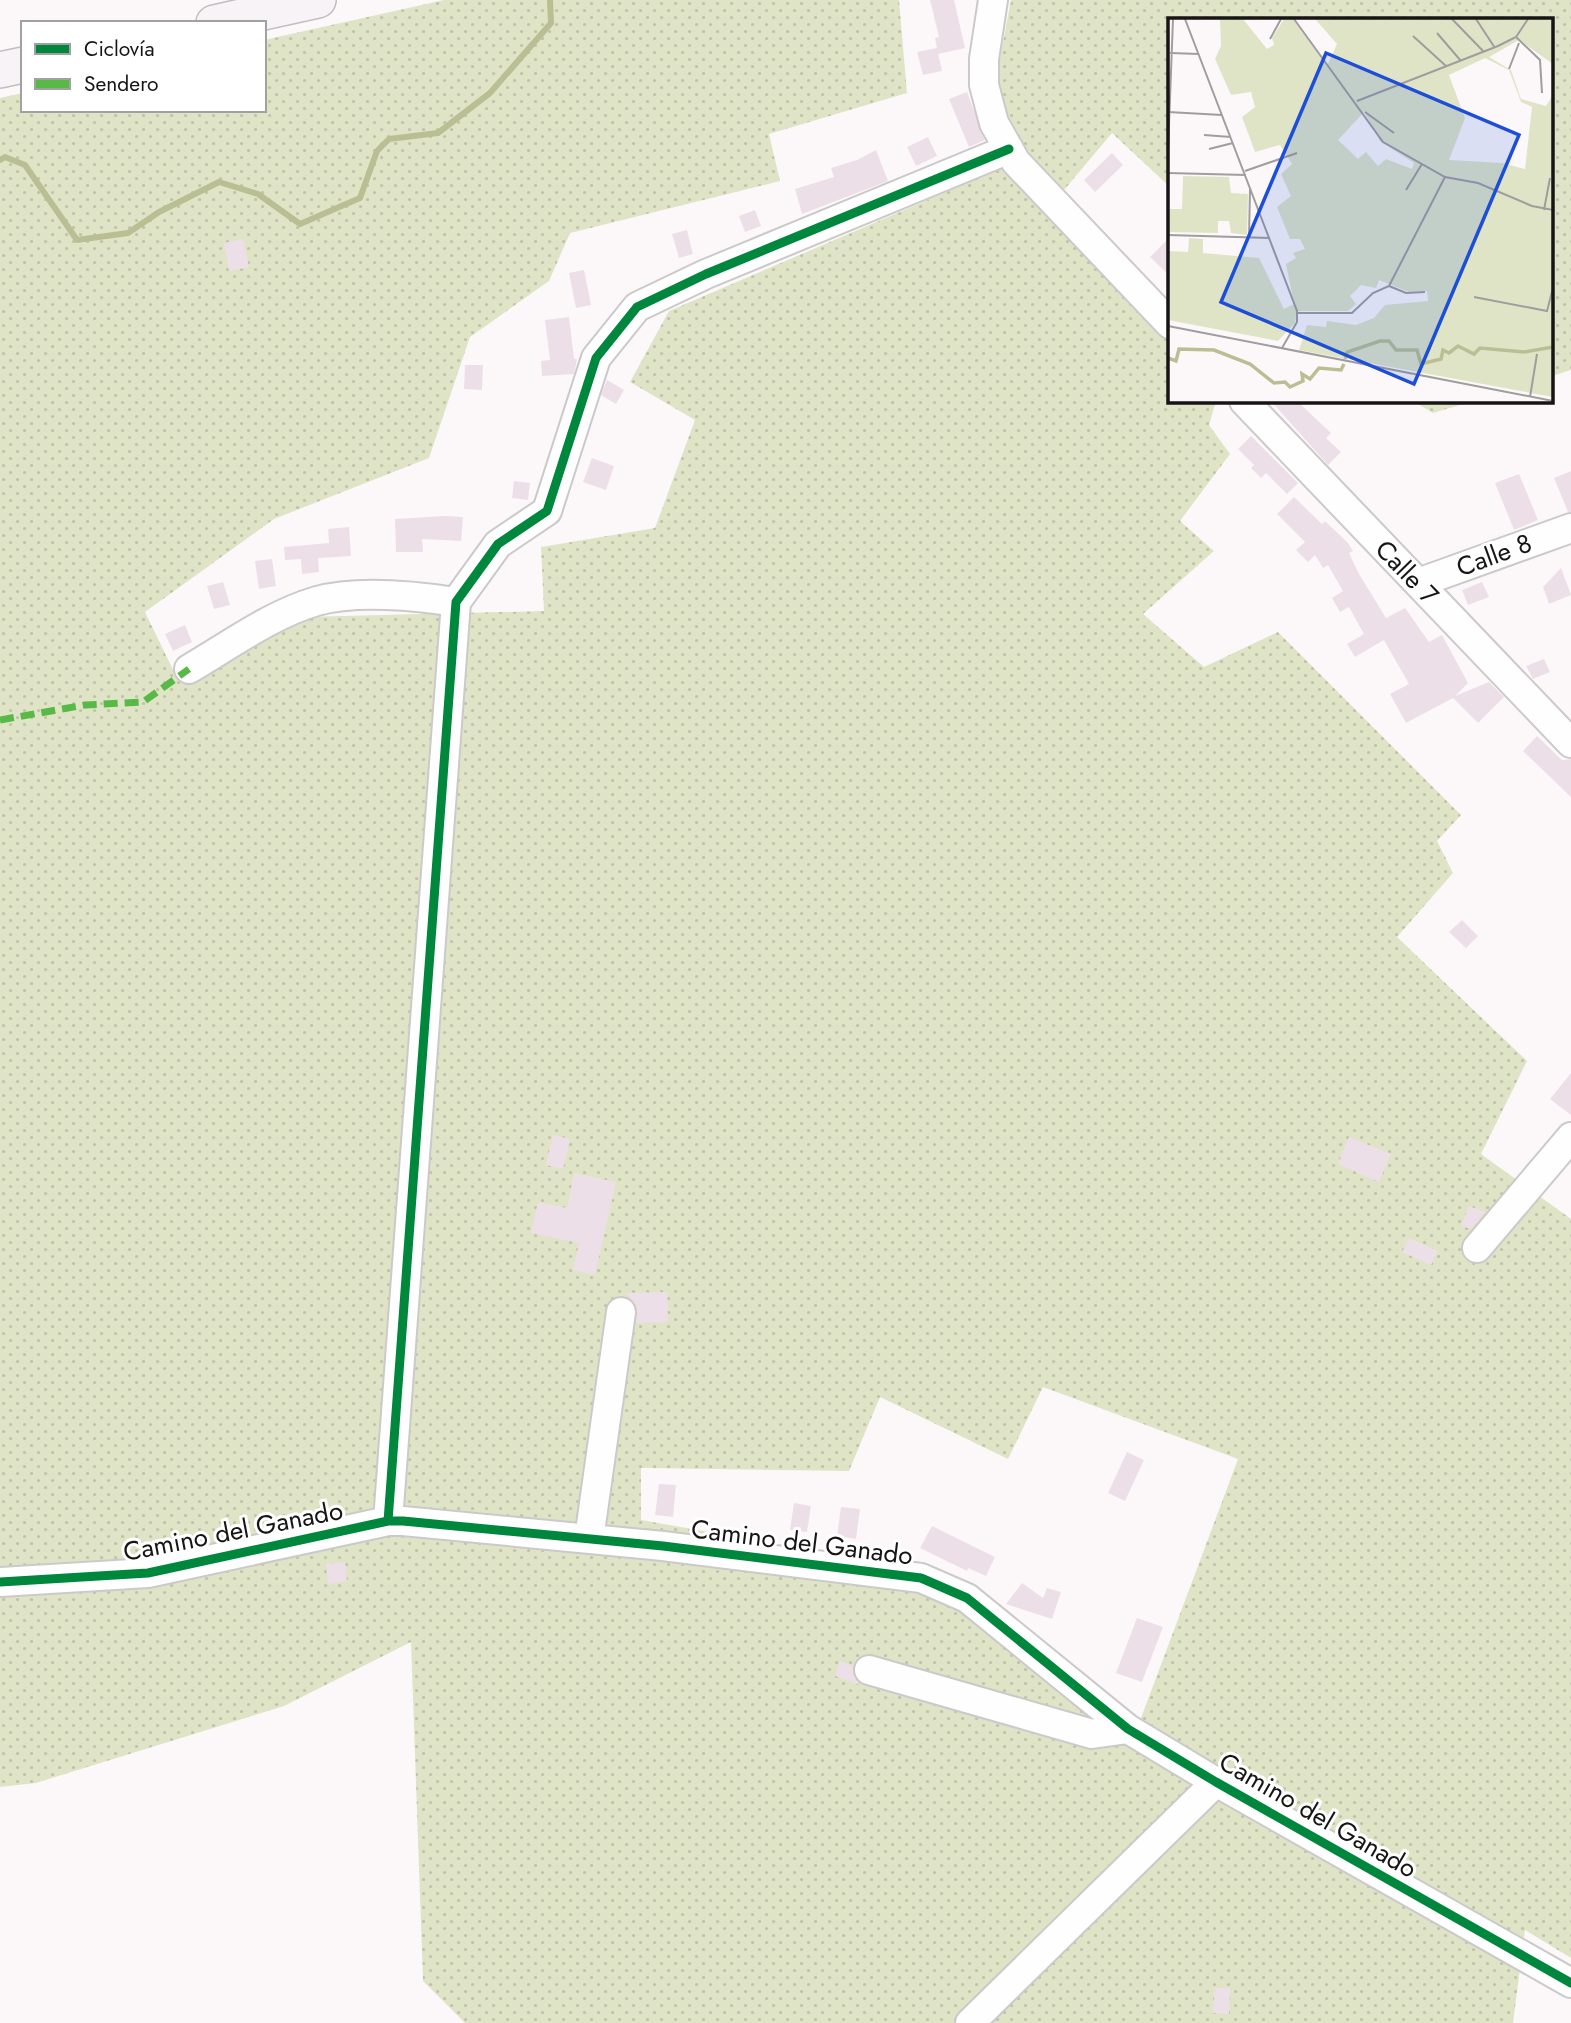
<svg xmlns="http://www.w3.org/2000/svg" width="1571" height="2023" viewBox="0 0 1571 2023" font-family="Jost,sans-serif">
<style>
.grass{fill:url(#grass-dots);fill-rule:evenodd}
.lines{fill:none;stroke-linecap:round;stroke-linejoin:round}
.stream{stroke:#babf93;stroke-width:6}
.building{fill:#eddfe7}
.minor-casing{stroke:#ccc9ca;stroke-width:32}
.major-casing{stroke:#c6bbc1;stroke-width:38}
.minor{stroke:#fffefe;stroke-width:28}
.major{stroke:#f8f3f6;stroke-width:35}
.quiet{stroke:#58b947;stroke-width:7;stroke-dasharray:14 7;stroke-linecap:butt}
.cycleway-casing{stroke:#fff;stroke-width:13}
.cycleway{stroke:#00873e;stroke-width:9}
.labels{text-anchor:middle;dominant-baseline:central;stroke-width:6;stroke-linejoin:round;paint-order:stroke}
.street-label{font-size:26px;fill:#161415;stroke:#fff}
.inset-river{fill:none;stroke:#babf93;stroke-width:3.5}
.inset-road{fill:none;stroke:#a09d9e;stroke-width:2}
.view{fill:#1d4ed8;fill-opacity:0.15;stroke:#1d4ed8;stroke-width:3.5}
.inset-edge{fill:none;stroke:#161415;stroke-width:3.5}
</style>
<defs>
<pattern id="grass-dots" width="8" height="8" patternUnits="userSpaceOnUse" patternTransform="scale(1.75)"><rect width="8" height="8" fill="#e0e4c6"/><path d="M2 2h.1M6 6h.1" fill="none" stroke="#bfc3a9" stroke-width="1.8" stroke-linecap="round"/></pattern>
</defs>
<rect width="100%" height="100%" fill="#fcf8fa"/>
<!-- grass -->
<path class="grass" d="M444 0H899L907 93 769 134 780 181 570 233 549 281 470 337 429 458 274 519 145 612 179 682 303 617 544 611 541 547 655 528 695 420 630 382 669 311 1016 162 997 73 1011 0H1571V370L1552 376V19H1170V187L1112 133 1059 196 1170 332V401H1216L1209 425 1230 454 1180 521 1214 551 1143 614 1204 667 1278 632 1461 815 1437 841 1453 873 1397 937 1527 1061 1481 1154 1571 1219V1958L1525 1930 1513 2023H465L423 1981 411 1642 284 1706 36 1783 0 1787V98L23 93V110H264V40ZM1043 1387 1238 1459 1138 1726 942 1573 641 1520V1468L849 1471 880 1397 1008 1459Z
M1413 401H1473L1433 413Z"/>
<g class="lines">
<!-- stream -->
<path class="stream" d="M0 160 5 157 25 165 77 240 128 233 159 212 219 182 258 194 300 224 360 198 377 151 389 139 438 133 490 93 551 23 550 0"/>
</g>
<!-- building -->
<path class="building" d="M930 0H954L965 48 938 54 935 38 939 37Z
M937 48 942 71 923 75 917 52Z
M967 92 985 140 969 147 949 99Z
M928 137 937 156 916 166 907 147Z
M876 150 888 181 802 214 795 189 834 177 831 168 857 160Z
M1112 153 1123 165 1095 192 1084 180Z
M755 210 761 226 745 232 739 216Z
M687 230 693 254 679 258 672 234Z
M1170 237V276L1150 257Z
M243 239 249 267 229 271 224 243Z
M584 270 591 305 576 308 569 273Z
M569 317 574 359H577L574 374 542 376 541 361 550 360 545 320Z
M465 365H483L482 390 464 389Z
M607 380 624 390 616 404 601 395Z
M1271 401H1297L1331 433 1326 438 1341 452 1328 465Z
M1251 436 1298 483 1287 494 1266 473 1261 478 1251 468 1254 465 1238 449Z
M592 458 614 466 606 490 583 482Z
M1571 471V512H1568L1554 478Z
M1519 474 1538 520 1514 530 1495 483Z
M514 481 530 483 528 500 512 498Z
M1294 497 1322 524 1325 521 1348 543 1353 551 1349 553 1359 574 1386 618 1405 608 1429 642 1442 635 1468 683 1455 696 1489 682 1504 697 1478 723 1453 698 1406 723 1390 694 1409 684 1384 640 1355 657 1347 644 1364 634 1349 607 1340 612 1332 598 1343 591 1328 565 1323 568 1315 555 1308 562 1296 550 1305 542 1277 514Z
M445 516 463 517 461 541 422 539 423 552H396L395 519Z
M349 527 351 556 318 558 319 572 302 574 301 559 285 560 284 547 329 543 328 529Z
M272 559 276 586 259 589 255 561Z
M1561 568 1571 595 1549 604 1543 587Z
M223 582 230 605 214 609 207 586Z
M1482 582 1489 597 1468 605 1462 590Z
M185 625 192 642 173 651 165 634Z
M1544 659 1550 672 1533 679 1526 666Z
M1537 736 1562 760 1571 759V797L1523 751Z
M1462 920 1478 936 1466 948 1449 932Z
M1571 1073V1115L1550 1099Z
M553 1135 570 1139 563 1169 546 1165Z
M1349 1137 1391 1154 1379 1182 1338 1164Z
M574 1173 616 1182 595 1275 573 1270 579 1243 531 1233 538 1202 567 1208Z
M1469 1206 1485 1212 1471 1229 1461 1226Z
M1409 1238 1438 1251 1431 1265 1402 1252Z
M667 1292 668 1322 636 1323 637 1306 626 1293Z
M1127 1452 1144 1460 1125 1501 1108 1493Z
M659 1484 676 1485 673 1517 655 1515Z
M794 1503 811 1506 807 1532 790 1530Z
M841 1507 860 1509 856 1539 837 1536Z
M932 1526 995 1557 986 1576 968 1568 967 1571 920 1548Z
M345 1562 347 1581 328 1584 326 1564Z
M1022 1583 1043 1598 1047 1588 1061 1592 1052 1619 1006 1604Z
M1137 1618 1163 1627 1142 1682 1116 1673Z
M840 1661 853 1666V1675L860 1685 835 1676Z
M1215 1988H1230L1229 2014 1213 2013Z"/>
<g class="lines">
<!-- minor casing -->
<g class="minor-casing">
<path id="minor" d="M993 0 984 59V85L994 123 1016 162 1170 324
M1244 401 1571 743
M1418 583 1571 528
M189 669C230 645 272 614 317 601 356 590 417 596 456 602
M1477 1248 1571 1137
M388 1521 456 602 498 544 547 511 596 358 637 307 706 274 1009 149
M589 1539 621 1312
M0 1582 148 1573 388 1521H403L663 1546 921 1578 967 1598 1128 1729 1216 1782 1571 1983
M869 1670 1092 1734 1128 1729
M970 2023 1216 1782"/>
</g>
<!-- major casing -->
<g class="major-casing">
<path id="major" d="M214 23 318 0
M0 70 23 65"/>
</g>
<!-- minor -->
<use href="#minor" class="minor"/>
<!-- major -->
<use href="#major" class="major"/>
<!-- quiet -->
<path class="quiet" d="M0 720 85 705 143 702 189 669"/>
<!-- cycleway casing -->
<g class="cycleway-casing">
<path id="cycleway" d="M388 1521 456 602 498 544 547 511 596 358 637 307 706 274 1009 149
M0 1582 148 1573 388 1521H403L663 1546 921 1578 967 1598 1128 1729 1216 1782 1571 1983"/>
</g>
<!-- cycleway -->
<use href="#cycleway" class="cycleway"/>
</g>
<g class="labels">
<!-- street labels -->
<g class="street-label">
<text transform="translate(1494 555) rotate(-20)">Calle 8</text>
<text transform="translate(1407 572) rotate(46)">Calle 7</text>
<text transform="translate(233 1531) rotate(-11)">Camino del Ganado</text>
<text transform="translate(802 1542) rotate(7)">Camino del Ganado</text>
<text transform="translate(1318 1815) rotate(30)">Camino del Ganado</text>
</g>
</g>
<!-- overview -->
<g transform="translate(1168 18)">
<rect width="385" height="385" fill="#fcf8fa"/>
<path d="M52 1H75L99 31 106 27 104 20 116 1H125L159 48 169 26 147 1H385V46L351 22 321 39 343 52 353 81 378 88 385 77V379L131 332 139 307 158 309 159 303 188 307 206 300 217 287 260 283 259 273 241 274 211 262 208 270 193 267 182 278 188 286 180 293H129L127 305 110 323 0 302V233L20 234 21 220 35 221V235L91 240 116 291 126 286 118 246 128 240 125 235 137 231 132 221H122L109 189 123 178 113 156 124 146 112 127 87 134 74 99 87 89 83 74 63 77 47 41 53 28ZM317 40 341 52 353 84 364 89 357 151 334 145 281 142 297 100 281 57ZM196 94 212 123 246 145 244 151 218 141 210 148 198 134 190 141 170 122ZM15 158 61 159 63 175 80 176 79 217 63 215 61 203H50V215L1 214 2 191H14Z" fill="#e0e4c6" fill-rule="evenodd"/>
<path class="inset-river" d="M0 340 8 343 11 331 46 332 82 346 106 365 117 364 122 369 135 363 134 356 142 361 151 350 173 352 176 346M177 341 179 334 212 323H221L228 332H249L253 346 273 341 275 332 281 335 290 328 306 336 312 330 356 334 385 329"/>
<path class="inset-road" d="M17 1 129 293V304L114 330M126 1 215 124 277 159 310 165 364 188 385 192M284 1 316 34M308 1 327 30M269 15 293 43M245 18 278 48M348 19 372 42 374 75M102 21 113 1M2 35 31 36M341 51 351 25M189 83 330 28 348 19 360 1M0 94 54 97M197 94 226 115M36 117 63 119M41 131 65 125M0 133 5 1M77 153 129 135M0 155 78 157M238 172 254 146M376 192 382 160M0 217 102 220M81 219 82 171M221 268 238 275 257 274M306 279 379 293 385 270M129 295H184L205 275 221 268 277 159M0 308 385 383M362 379 369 336"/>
<path class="view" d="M158 35 351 117 246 366 53 284Z"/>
<rect width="385" height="385" class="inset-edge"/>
</g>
<!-- legend -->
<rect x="21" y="21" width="245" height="91" fill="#ffffff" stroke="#a2a1a1" stroke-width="2"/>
<rect x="35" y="44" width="35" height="10" fill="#00873e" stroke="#a2a1a1" stroke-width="2"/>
<text x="84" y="56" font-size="21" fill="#161415">Ciclovía</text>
<rect x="35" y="79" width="35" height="10" fill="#58b947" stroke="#a2a1a1" stroke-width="2"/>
<text x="84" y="91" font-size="21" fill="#161415">Sendero</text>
</svg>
